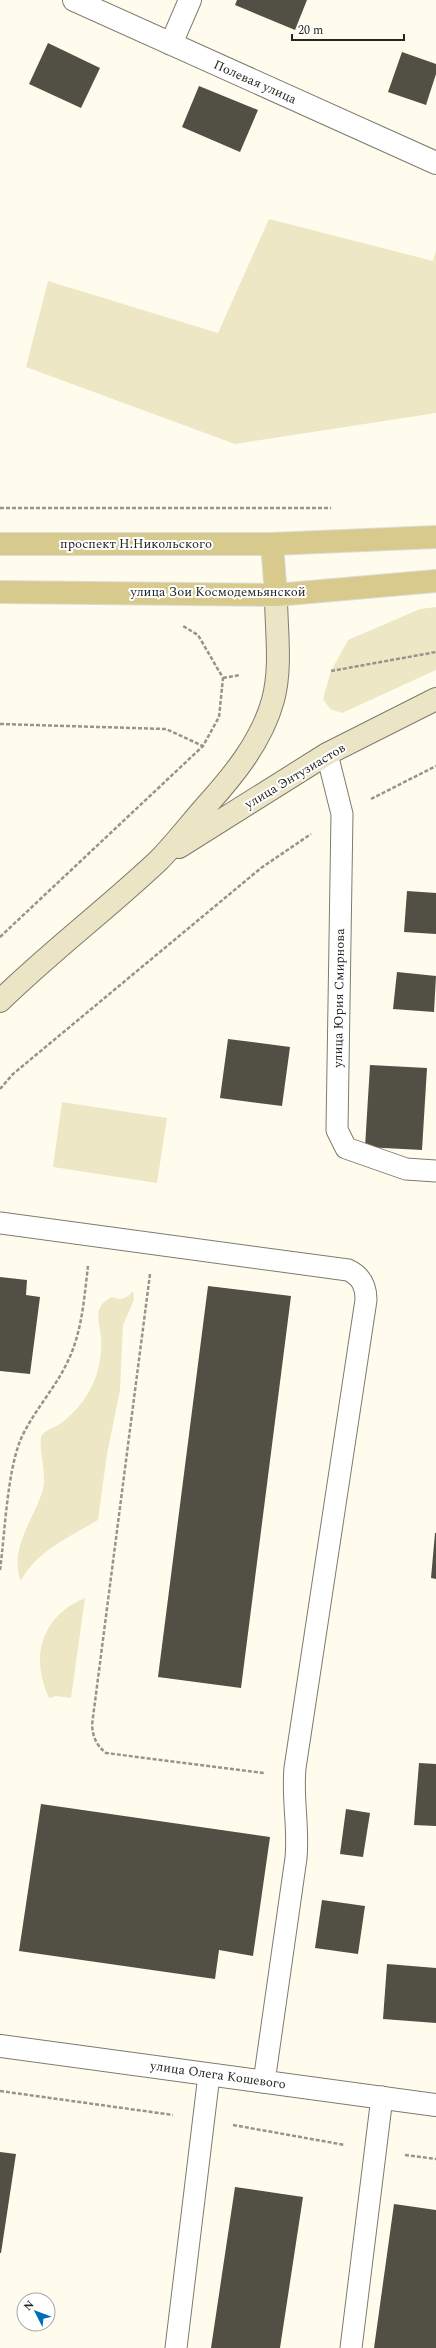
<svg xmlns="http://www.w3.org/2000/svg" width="436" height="2348" viewBox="0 0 436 2348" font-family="Spectral,serif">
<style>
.green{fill:#ede7c5}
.building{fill:#525044}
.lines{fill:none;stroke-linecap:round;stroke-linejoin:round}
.lane-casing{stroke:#7e7b6e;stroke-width:23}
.street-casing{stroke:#7e7b6e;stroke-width:24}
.secondary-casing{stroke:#7e7b6e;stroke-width:24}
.primary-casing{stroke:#dcdcdb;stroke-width:24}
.path{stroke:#97958b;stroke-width:2.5;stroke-dasharray:4 2;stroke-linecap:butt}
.lane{stroke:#fff;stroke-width:21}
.street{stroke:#fff;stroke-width:22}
.secondary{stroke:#ebe5c5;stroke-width:22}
.primary{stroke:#d7ca8c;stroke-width:22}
.labels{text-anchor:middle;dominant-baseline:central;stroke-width:4;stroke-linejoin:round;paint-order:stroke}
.street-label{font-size:13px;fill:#272621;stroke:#fff}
</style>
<rect width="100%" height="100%" fill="#fffced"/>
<!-- green -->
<path class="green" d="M269 219 433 261 436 251V413L235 444 26 367 48 281 218 333Z
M436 607V670L342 713 330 709 323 699 331 671 348 640 420 609Z
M62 1102 167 1118 157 1183 53 1167Z
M133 1291 134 1300 123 1325 120 1390 107 1454 98 1520C71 1536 35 1552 21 1581 8 1549 35 1518 43 1489 47 1472 37 1444 42 1435 47 1429 54 1428 60 1424 75 1413 88 1397 95 1379 100 1365 102 1351 101 1337 100 1329 97 1317 99 1310 101 1303 107 1300 112 1297 120 1301 128 1298 133 1291Z
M85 1598 71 1698 56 1696 49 1698C30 1657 41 1616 85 1598Z"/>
<!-- building -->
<path class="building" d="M237 0H307L295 30 235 5Z
M48 43 100 68 81 108 29 84Z
M402 52 436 64V74L426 105 388 92Z
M199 86 258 110 240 152 182 127Z
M407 891 436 893V934L404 932Z
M397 972 436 976 434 1012 393 1009Z
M228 1039 290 1047 282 1106 220 1098Z
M370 1065 427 1068 422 1150 365 1147Z
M0 1277 27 1280 26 1295 40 1297 30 1374 0 1371Z
M208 1286 291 1296 241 1688 158 1677Z
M435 1533H436V1579L431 1578Z
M419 1763 436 1764V1826L414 1825Z
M41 1804 270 1837 253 1956 219 1950 215 1979 19 1951Z
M346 1809 370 1813 363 1857 340 1854Z
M322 1900 365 1906 358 1954 315 1948Z
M387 1964 436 1968V2023L383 2019Z
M0 2152 16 2154 1 2253H0Z
M235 2187 303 2197 280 2348H211Z
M394 2204 436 2210V2348H374Z"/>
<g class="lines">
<!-- lane casing -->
<g class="lane-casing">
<path id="lane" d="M327 754 342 814 337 1130 346 1148 406 1169 436 1171
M0 1223 348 1270C361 1276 366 1285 366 1300L295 1768C292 1798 299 1828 296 1858L264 2082
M176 2348 209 2075
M351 2348 382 2097"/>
</g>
<!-- street casing -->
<g class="street-casing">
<path id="street" d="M74 0 436 163
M171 44 190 0
M0 2046 436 2105"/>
</g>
<!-- secondary casing -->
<g class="secondary-casing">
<path id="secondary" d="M179 847 327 754 436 699
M0 1001C50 952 107 909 158 861 175 844 190 824 206 806 233 776 262 741 273 700 282 667 276 629 276 595"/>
</g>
<!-- primary casing -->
<g class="primary-casing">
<path id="primary" d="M0 544H272L436 537
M272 544 276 595
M0 592 276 595 436 581"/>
</g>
<!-- path -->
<path class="path" d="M0 508H331
M331 671 436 652
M223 678 240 675
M0 724 166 729 203 746
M371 799 436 766
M0 937 203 746 219 717 223 678 198 635 183 626
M0 1089 13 1074 261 868 311 834
M150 1274 92 1725C93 1737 96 1745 106 1753L264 1773
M0 1570C5 1532 7 1475 20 1441 32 1413 54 1390 67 1363 82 1333 84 1299 88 1266
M0 2091 173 2115
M233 2125 345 2145
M405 2155 436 2159"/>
<!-- lane -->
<use href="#lane" class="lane"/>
<!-- street -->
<use href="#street" class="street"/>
<!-- secondary -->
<use href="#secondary" class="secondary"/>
<!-- primary -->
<use href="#primary" class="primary"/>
</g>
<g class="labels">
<!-- street labels -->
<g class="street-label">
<text transform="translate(255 82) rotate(24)">Полевая улица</text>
<text x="136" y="544">проспект Н.Никольского</text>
<text x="218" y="592">улица Зои Космодемьянской</text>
<text transform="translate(295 776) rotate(-31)">улица Энтузиастов</text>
<text transform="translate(339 998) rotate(-89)">улица Юрия Смирнова</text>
<text transform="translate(218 2075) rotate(8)">улица Олега Кошевого</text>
</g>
</g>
<!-- north arrow -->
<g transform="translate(36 2312) rotate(312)"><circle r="19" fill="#ffffff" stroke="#a9a8a6"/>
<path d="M0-3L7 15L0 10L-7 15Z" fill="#006fb9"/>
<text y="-6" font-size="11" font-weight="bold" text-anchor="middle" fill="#272621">N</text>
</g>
<!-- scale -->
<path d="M292 34v6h112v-6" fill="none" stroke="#272621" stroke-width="2"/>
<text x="298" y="34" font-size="12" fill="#272621" stroke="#ffffff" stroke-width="3" paint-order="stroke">20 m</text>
</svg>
